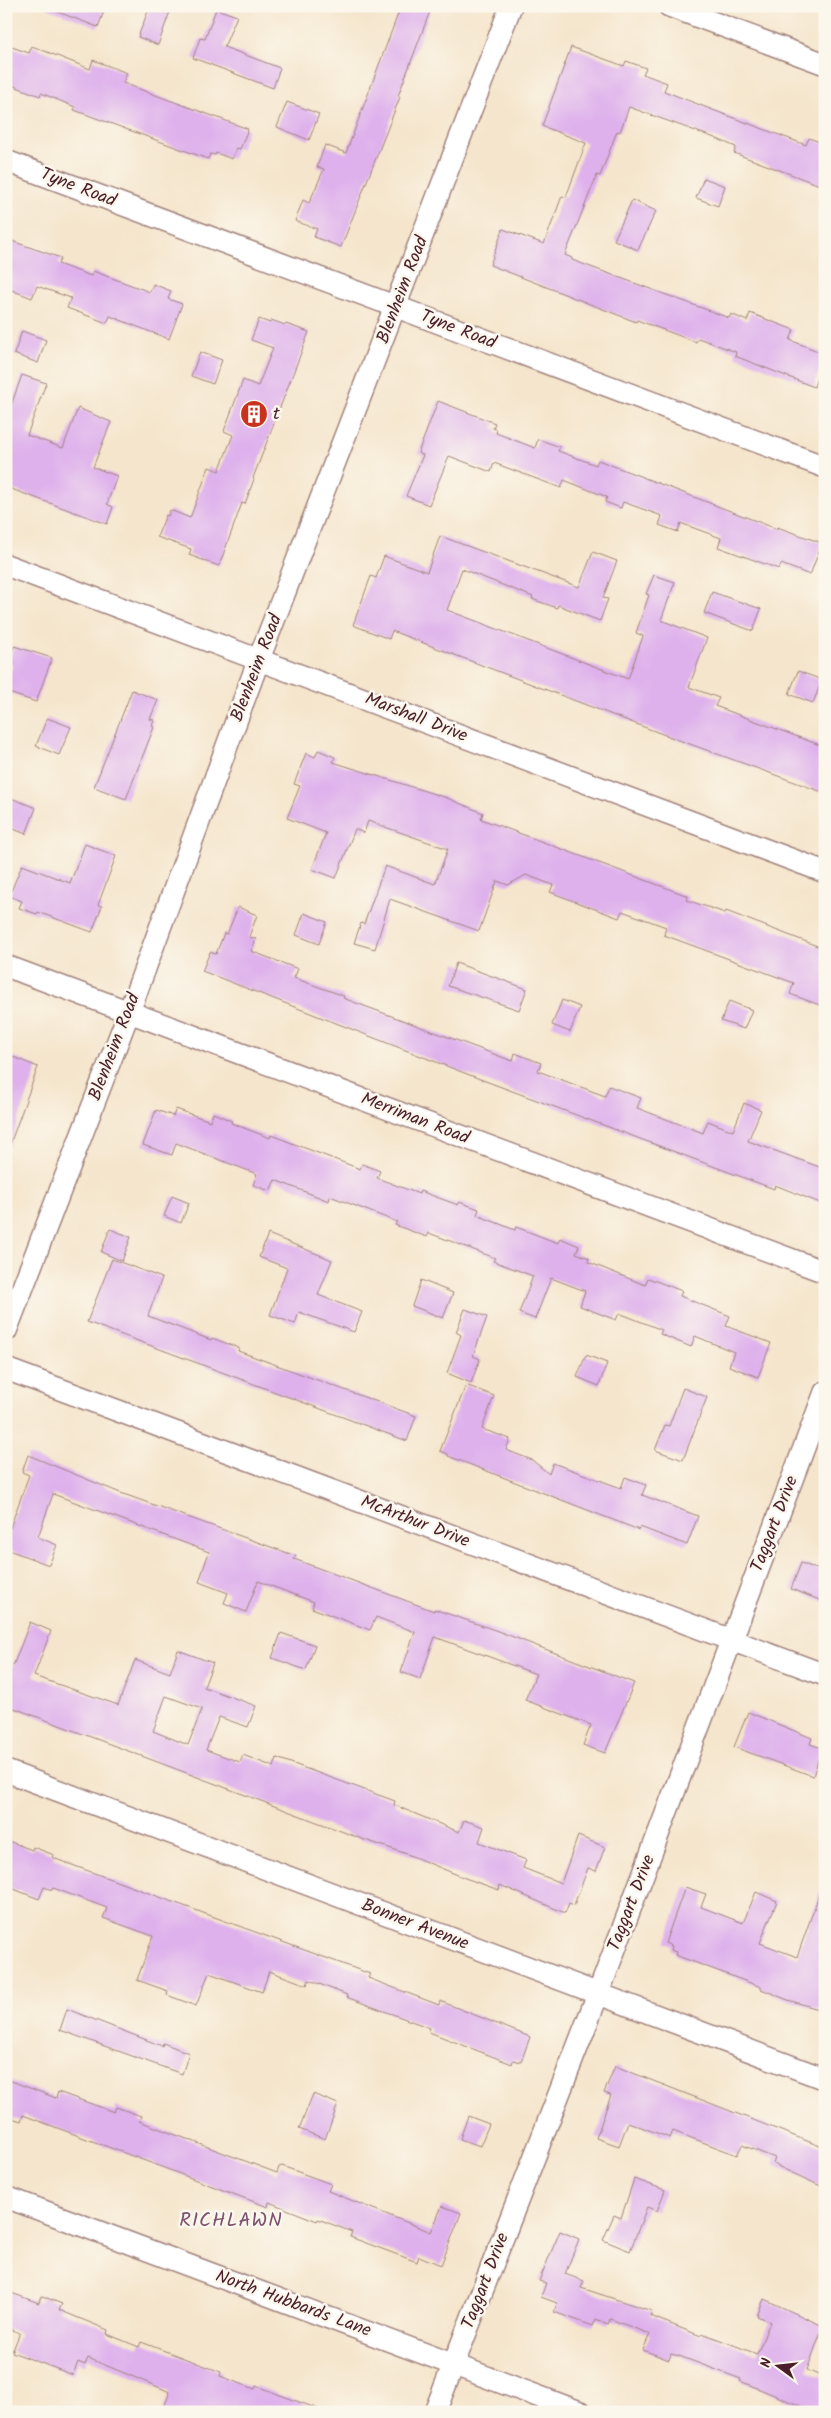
<svg xmlns="http://www.w3.org/2000/svg" width="831" height="2418" viewBox="0 0 831 2418" font-family="Kalam,sans-serif">
<style>
.building{fill:#deb1ec;fill-rule:evenodd}
.lines{fill:none;stroke-linecap:round;stroke-linejoin:round}
.street-casing{stroke:#a0827c;stroke-width:24}
.street{stroke:#fff;stroke-width:21}
.labels{text-anchor:middle;dominant-baseline:central;stroke-width:5;stroke-linejoin:round;paint-order:stroke}
.street-label{font-size:18px;fill:#4a1f2b;stroke:#fbf7ec}
.poi-label{font-size:18px;fill:#4a1f2b;stroke:#fbf7ec;text-anchor:start}
.quarter-label{font-size:20px;letter-spacing:1px;fill:#7e526f;stroke:#fbf7ec}
</style>
<rect width="100%" height="100%" fill="#fbf7ec"/>
<filter id="ink" filterUnits="userSpaceOnUse"><feTurbulence type="fractalNoise" baseFrequency=".02" numOctaves="2"/><feDisplacementMap in="SourceGraphic" scale="10" xChannelSelector="R" yChannelSelector="G"/><feConvolveMatrix kernelMatrix="1 2 1 2 8 2 1 2 1" color-interpolation-filters="sRGB"/></filter>
<filter id="wash" filterUnits="userSpaceOnUse"><feTurbulence type="fractalNoise" baseFrequency=".0096" numOctaves="4" result="noise"/><feDisplacementMap in="SourceGraphic" scale="20" xChannelSelector="R" yChannelSelector="G"/><feGaussianBlur stdDeviation="1.12" result="paint"/><feColorMatrix in="noise" values="0 0 0 0 0 0 0 0 0 0 0 0 0 0 0 0 0 1.4 0 .05"/><feComposite in="paint" operator="in"/></filter>
<g filter="url(#wash)">
<rect width="100%" height="100%" fill="#f5e5cc"/>
<g id="blocks">
<!-- building -->
<path class="building" d="M47 6H106L98 27 47 8Z
M150 6H172L158 45 138 37Z
M401 6H432L398 96 400 97 341 247 314 237 317 229 295 221 303 200 309 203 324 169 317 167 325 145 346 153Z
M216 9 237 16 224 47 280 68 273 88 193 58 200 38 205 39Z
M6 45 29 53 32 46 90 69 93 60 127 73 123 83 248 129 240 149 236 148 232 159 216 153 215 155 210 154 208 159 74 110 75 107 41 93 40 96 6 83Z
M571 47 624 66 626 61 646 68 643 74 667 83 664 91 718 112 806 145 809 138 825 144V187L734 153 736 147 715 138 629 107 620 132 617 131 600 176 597 175 565 255 572 258V260L729 318 731 314 747 321 750 313 794 330 790 340 825 354 814 387 735 356 736 352 698 338 696 342 637 320 636 322 490 265 503 229 544 244 562 196 566 197 586 143 542 126Z
M287 102 319 114 309 140 277 127Z
M704 178 725 186 718 206 696 198Z
M632 200 656 211 638 250 614 240Z
M6 239 61 258 58 264 91 276 93 271 150 292 153 284 171 291 168 299 182 304 169 339 110 316 107 323 67 308 71 298 37 286 32 298 6 288Z
M259 319 270 323 271 320 285 325 286 324 309 332 253 478 254 479 245 504 242 503 219 566 189 555 191 549 157 537 166 515 168 516 170 510 190 518 209 467 219 471 233 435 224 431 243 380 258 386 273 348 251 340Z
M22 331 46 340 38 363 14 354Z
M200 352 222 360 213 384 191 376Z
M22 375 46 383 27 435 63 448 78 408 111 422 93 467 117 476 107 504 113 507 107 524 6 487V419Z
M438 401 495 423 493 428 497 430 496 433 535 448 538 439 560 447 558 451 596 465 598 460 777 529V527L822 543 810 575 781 564 779 569 718 547 721 538 683 524 681 523 678 532 659 525 662 516 623 502 621 508 605 502 607 497 564 480 561 488 494 463 491 472 449 456 429 505 406 496 423 455 418 453Z
M440 536 579 587 593 552 617 561 603 598 608 599 600 621 558 605 557 608 532 599 533 597 462 569 447 610 628 679 643 636 636 633 649 595 646 594 654 575 675 582 661 620 707 638 689 687 719 698 715 706 825 747V793L665 735 392 631 389 639 353 625 371 576 376 578 384 556 427 572Z
M712 592 761 609 753 631 704 613Z
M14 646 52 658 36 702 6 692V683L13 664 8 663Z
M798 671 822 680 813 703 789 694Z
M132 690 158 700 150 719 154 720 152 726 154 727 126 799 94 787Z
M47 718 71 727 59 755 36 746Z
M318 750 335 757 333 762 447 798 483 813 481 819 688 896 687 900 725 913 726 911 825 949V1007L790 994 794 983 664 935 666 927 622 911 619 918 550 892 553 885 526 875 508 885 497 881 479 931 390 899 375 949 354 943 361 923 364 924 385 866 435 884 448 849 368 821 364 833 355 829 336 878 312 869 326 833 287 818 300 786 294 784 306 753 315 757Z
M11 798 36 808 26 834 6 826V811Z
M85 844 116 856 98 905 102 906 92 932 38 912 37 914 19 908 22 901 9 896 22 865 70 883Z
M238 907 257 915 249 937 256 939 251 951 298 969 294 978 344 996 343 998 507 1059 513 1061 515 1053 541 1063 538 1071 605 1096 609 1086 641 1098 637 1108 703 1133 708 1121 733 1131 744 1103 761 1110 748 1141 825 1169V1205L775 1185 774 1189 480 1079 202 971 210 952 216 954 224 933 227 934Z
M304 913 327 922 319 944 296 935Z
M456 963 527 989 519 1010 448 986Z
M562 1000 580 1007 570 1032 552 1025Z
M729 1001 752 1010 744 1029 721 1021Z
M6 1054 38 1067 9 1147H6Z
M176 1109 210 1121 213 1113 232 1121 231 1123 270 1138 271 1135 360 1169 362 1164 380 1171 377 1178 419 1194 420 1191 458 1205 459 1202 479 1209 477 1215 515 1230 516 1227 558 1243 560 1238 579 1246 576 1253 589 1258 588 1262 645 1285 648 1278 682 1291 680 1296 730 1316 726 1326 771 1343 758 1377 729 1366 734 1352 695 1336 691 1347 660 1334 662 1330 619 1313 616 1320 580 1306 585 1291 551 1278 535 1319 519 1313 533 1276 493 1261 495 1258 429 1233 427 1237 395 1225 397 1222 330 1196 329 1201 275 1180 270 1191 253 1185 257 1174 176 1143 172 1155 143 1145 156 1110 173 1116Z
M172 1196 189 1203 181 1223 164 1216Z
M110 1229 131 1237 122 1261 101 1252Z
M268 1234 332 1260 318 1295 362 1312 354 1332 299 1312 295 1324 270 1315 287 1268 259 1257Z
M112 1259 162 1278 148 1316 211 1340 212 1338 239 1348 238 1351 416 1416 407 1441 87 1322Z
M421 1280 453 1293 443 1318 412 1306Z
M465 1309 487 1317 473 1356 480 1359 471 1383 447 1373 461 1335 456 1332Z
M586 1355 607 1363 599 1386 577 1377Z
M466 1385 494 1396 482 1429 510 1439 506 1450 532 1460 549 1474 553 1463 621 1488 625 1477 646 1485 642 1495 698 1516 687 1545 640 1527 639 1530 448 1456V1454L440 1451Z
M683 1388 707 1397 683 1460 655 1450 665 1425 669 1426Z
M28 1455 118 1492 296 1556 294 1559 434 1611V1609L495 1630 634 1683 605 1753 583 1745 591 1725 525 1700 536 1674 435 1637 420 1679 401 1672 415 1632 376 1617 370 1630 312 1608 314 1602 258 1581 246 1612 224 1603 228 1593 199 1582 209 1552 53 1494 38 1537 57 1545 49 1565 6 1549V1526L10 1528 29 1475 22 1472Z
M801 1563 825 1572V1602L791 1589Z
M30 1622 51 1631 34 1676 118 1705 135 1660 170 1673 178 1650 213 1663 204 1687 256 1706 248 1727 219 1717 206 1750 240 1762 243 1755 274 1767 277 1758 395 1801 394 1805 459 1832 464 1820 484 1827 479 1842 526 1860 523 1868 561 1883 578 1836 605 1847 596 1871 588 1868 574 1905 569 1903 565 1913 500 1885 499 1890 465 1878 407 1854 362 1839 6 1705V1663L13 1666ZM166 1696 202 1709 188 1745 153 1731Z
M281 1633 315 1645 306 1670 272 1658Z
M748 1712 812 1738 810 1744 822 1748 813 1776 734 1747Z
M6 1840 32 1850 33 1847 54 1855 53 1858 370 1974 368 1978 439 2005 440 2001 530 2037 521 2062 513 2060 512 2064 429 2032 430 2028 346 1997 347 1995 309 1980 307 1985 269 1971 262 1992 209 1973 196 2006 167 1995 168 1991 137 1980 153 1936 103 1918 107 1908 53 1888 52 1890 44 1887 39 1899 6 1886Z
M822 1886H825V2011L788 2000 761 1989V1987L675 1955 676 1952 671 1950 672 1946 665 1943 685 1887 706 1894 701 1907 743 1923 756 1892 777 1901 760 1943 797 1957Z
M67 2009 162 2046 163 2043 189 2053 182 2074 60 2030Z
M615 2066 825 2148V2188L773 2164 775 2158 742 2145 737 2155 673 2131 670 2138 628 2122 619 2146 596 2138 611 2095 604 2093Z
M6 2079 56 2098 58 2092 114 2112 116 2107 141 2116 139 2121 277 2173 279 2167 282 2166 331 2184 328 2191 431 2232 442 2206 461 2213 441 2265 419 2256 417 2262 350 2237 352 2232 318 2219 317 2221 269 2202 268 2207 23 2115 21 2121 6 2116Z
M313 2094 338 2104 325 2139 299 2129Z
M468 2116 489 2124 480 2146 460 2139Z
M634 2179 665 2190 657 2211 647 2207 630 2251 603 2240 614 2215 621 2218Z
M560 2231 579 2239 565 2274 584 2281 581 2288 652 2311 650 2316 701 2336 702 2333 757 2354 770 2322 757 2316 764 2299 823 2326 807 2370 825 2378V2412H815L740 2381 741 2379 679 2356 671 2354 669 2360 643 2350 650 2334 610 2319 608 2324 596 2319 593 2326 554 2312 557 2303 541 2297 546 2283 539 2281Z
M6 2291 39 2303 42 2296 62 2304 59 2310 108 2330 107 2334 139 2347 141 2342 221 2372 220 2376 255 2389 256 2386 321 2410V2412H162L170 2392 88 2358 85 2365 78 2362 73 2375 12 2352 20 2333 6 2328Z"/>
</g>
</g>
<g filter="url(#ink)">
<use href="#blocks" fill-opacity="0" stroke="#a0827c" stroke-width="1"/>
<g class="lines">
<!-- street casing -->
<g class="street-casing">
<path id="street" d="M669 6 825 64
M6 161 825 467
M6 565 825 872
M6 966 825 1272
M6 1331 129 1012 259 659 511 6
M6 1369 825 1675
M6 1771 825 2079
M6 2197 580 2412
M435 2412 598 1994 825 1392"/>
</g>
<!-- street -->
<use href="#street" class="street"/>
</g>
</g>
<!-- icons -->
<defs>
<g id="building-disc" transform="scale(1.4375)"><circle r="9.5" fill="#c8321e" stroke="#fbf7ec"/><path d="M-4-6H4V6H1V3H-1V6H-4ZM-2.5-4.3h1.7v1.8h-1.7ZM.8-4.3h1.7v1.8H.8ZM-2.5-1h1.7V.8h-1.7ZM.8-1h1.7V.8H.8Z" fill="#fff"/></g>
</defs>
<g fill-rule="evenodd">
<use href="#building-disc" x="254" y="414"/>
</g>
<g class="labels">
<!-- street labels -->
<g class="street-label">
<text transform="translate(78 188) rotate(21)">Tyne Road</text>
<text transform="translate(403 290) rotate(-69)">Blenheim Road</text>
<text transform="translate(458 330) rotate(21)">Tyne Road</text>
<text transform="translate(257 668) rotate(-69)">Blenheim Road</text>
<text transform="translate(416 718) rotate(21)">Marshall Drive</text>
<text transform="translate(115 1047) rotate(-69)">Blenheim Road</text>
<text transform="translate(415 1119) rotate(21)">Merriman Road</text>
<text transform="translate(415 1522) rotate(21)">McArthur Drive</text>
<text transform="translate(775 1524) rotate(-69)">Taggart Drive</text>
<text transform="translate(632 1903) rotate(-69)">Taggart Drive</text>
<text transform="translate(415 1925) rotate(21)">Bonner Avenue</text>
<text transform="translate(486 2281) rotate(-69)">Taggart Drive</text>
<text transform="translate(293 2304) rotate(20)">North Hubbards Lane</text>
</g>
<!-- poi labels -->
<g class="poi-label">
<text x="273" y="414">t</text>
</g>
<!-- quarter labels -->
<g class="quarter-label">
<text x="231" y="2221">RICHLAWN</text>
</g>
</g>
<!-- margin -->
<rect width="831" height="2418" fill="none" stroke="#fbf7ec" stroke-width="25"/>
<!-- north arrow -->
<g transform="translate(778 2366) rotate(285)" stroke="#fbf7ec" stroke-width="4" paint-order="stroke">
<path d="M0-4L9 19L0 12L-9 19Z" fill="#4a1f2b"/>
<text y="-8" font-size="14" font-weight="bold" text-anchor="middle" fill="#4a1f2b">N</text>
</g>
</svg>
